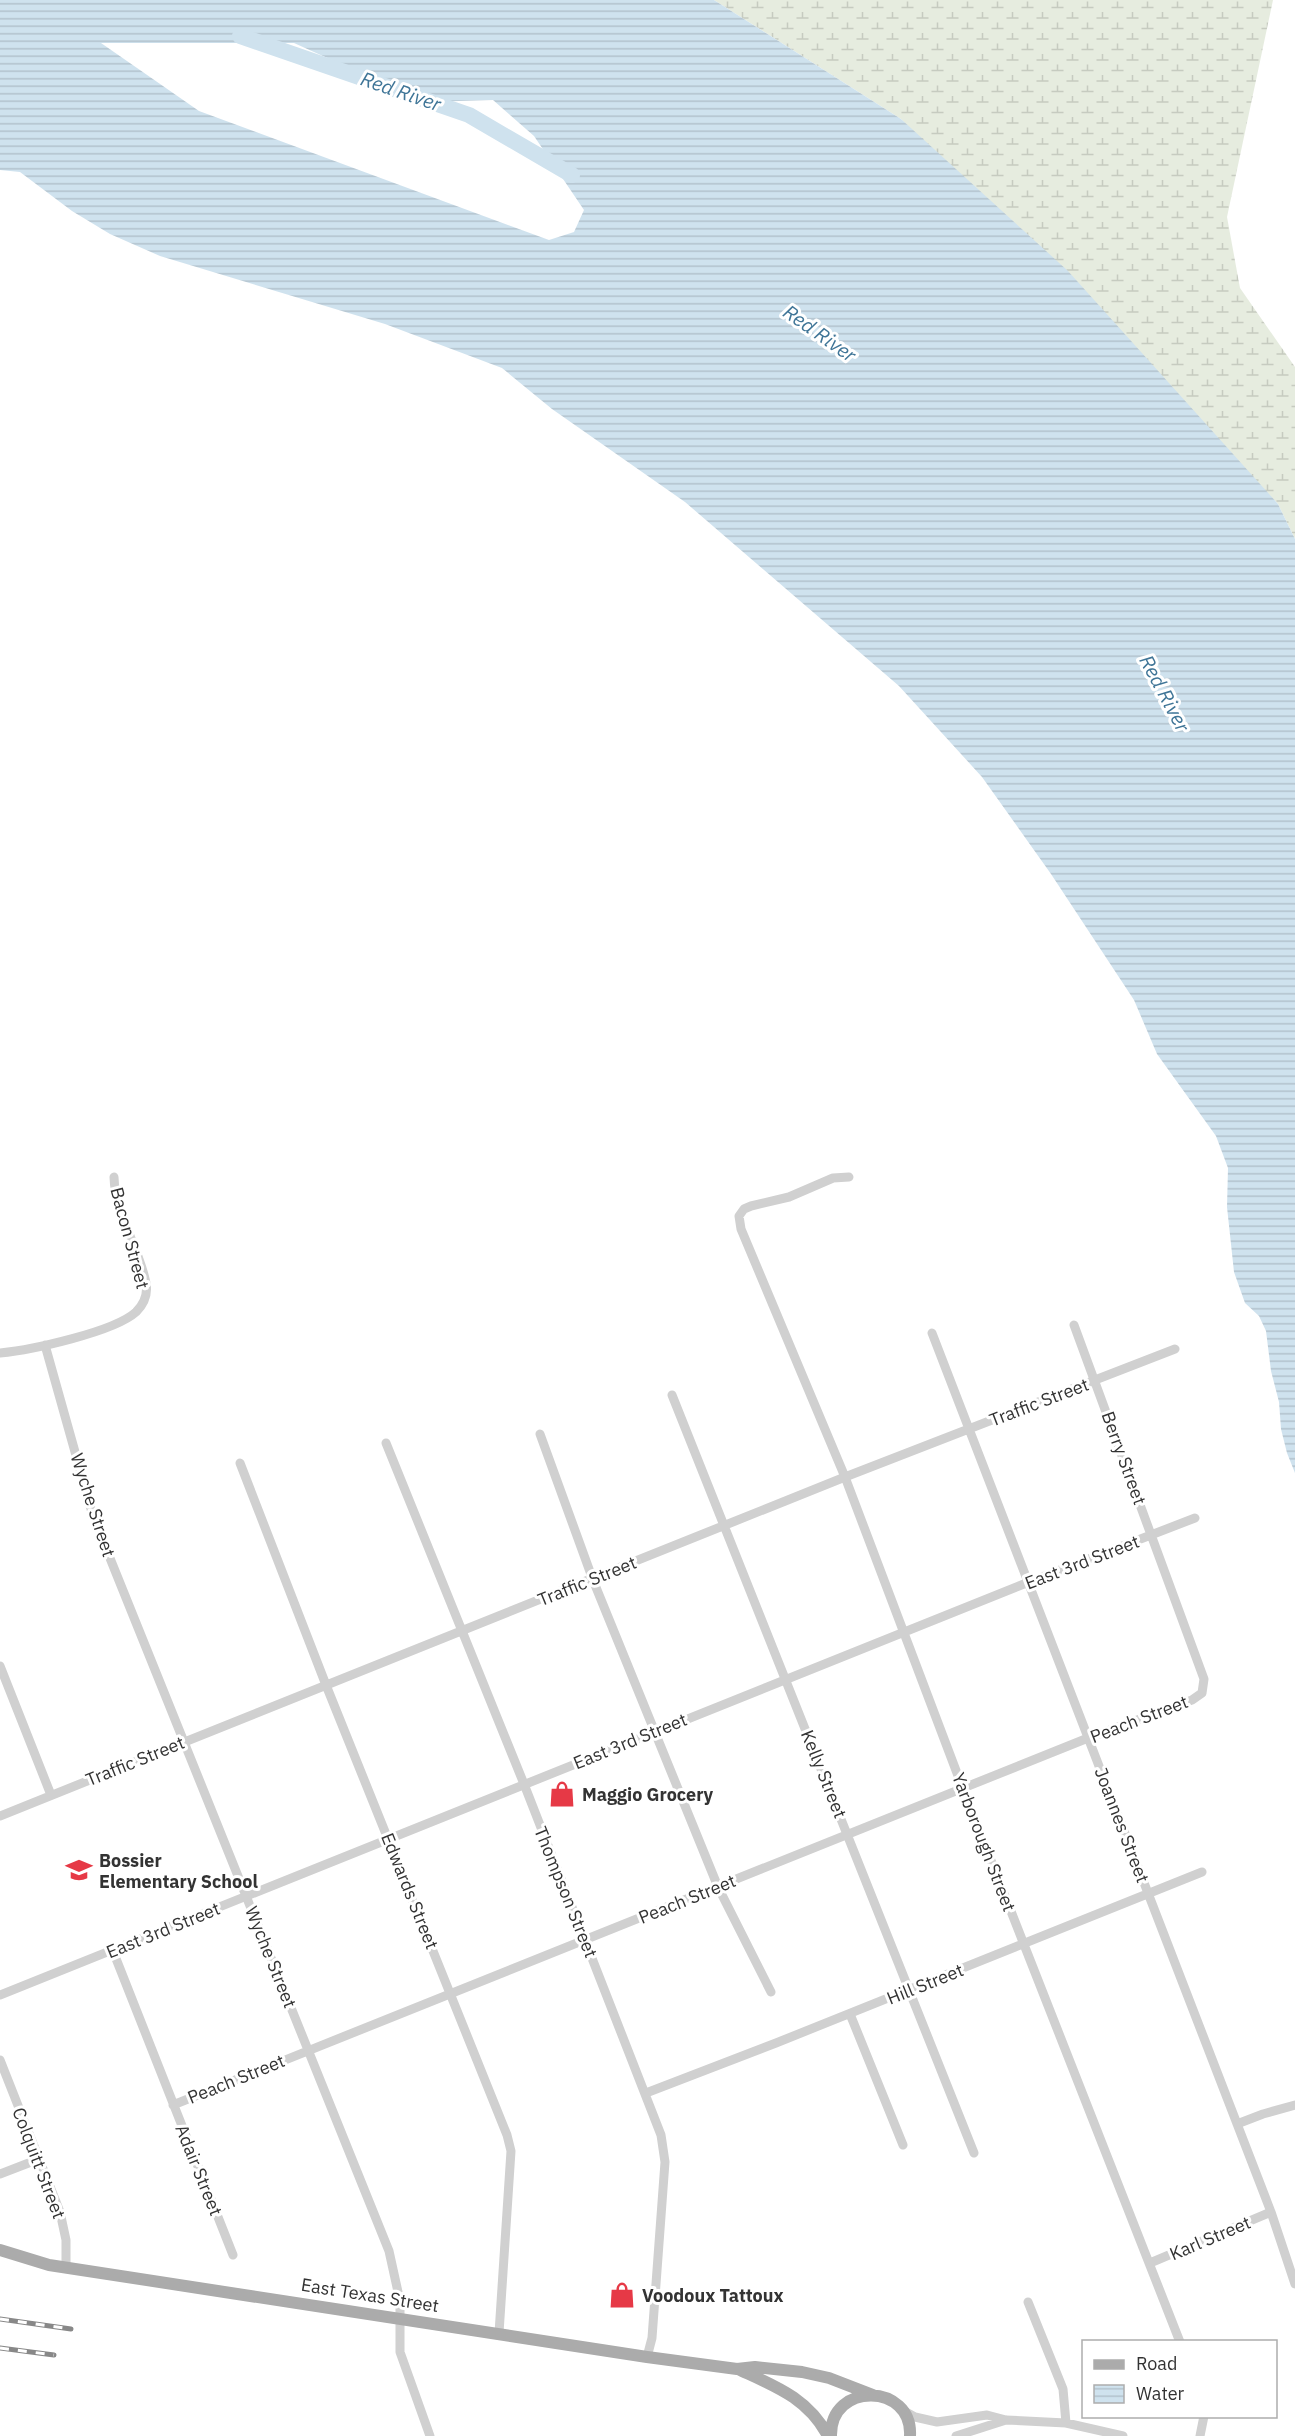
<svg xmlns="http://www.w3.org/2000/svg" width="1295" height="2436" viewBox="0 0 1295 2436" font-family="'IBM Plex Sans',sans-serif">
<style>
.wetland{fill:url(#wetland-marsh)}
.water{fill:url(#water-rules);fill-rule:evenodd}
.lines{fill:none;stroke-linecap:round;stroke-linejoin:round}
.river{stroke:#cfe2ee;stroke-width:16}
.minor{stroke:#d0d0d0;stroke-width:9}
.major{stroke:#ababab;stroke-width:12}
.rail-casing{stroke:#888;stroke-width:5}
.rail{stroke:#fff;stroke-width:3;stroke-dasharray:9;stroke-linecap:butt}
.labels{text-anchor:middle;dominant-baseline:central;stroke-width:6;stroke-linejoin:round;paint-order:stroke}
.street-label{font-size:18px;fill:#333;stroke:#fff}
.poi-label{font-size:18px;font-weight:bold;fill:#333;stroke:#fff;text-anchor:start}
.water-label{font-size:20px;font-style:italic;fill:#3f7597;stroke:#fff}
</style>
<defs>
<pattern id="wetland-marsh" width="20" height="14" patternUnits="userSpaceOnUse" patternTransform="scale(1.5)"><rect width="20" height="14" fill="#e6ecdf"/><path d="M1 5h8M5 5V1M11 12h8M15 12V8" fill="none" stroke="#c6cbc0"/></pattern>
<pattern id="water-rules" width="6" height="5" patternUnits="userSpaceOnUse" patternTransform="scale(1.5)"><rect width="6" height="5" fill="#cfe2ee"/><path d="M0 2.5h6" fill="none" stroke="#b2c2cd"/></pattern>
</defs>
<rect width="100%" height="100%" fill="#fff"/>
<!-- wetland -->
<path class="wetland" d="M714 0H1273L1227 217 1240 288 1295 367V539L1278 504 901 119Z"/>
<!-- water -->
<path class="water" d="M0 0H714L901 119 1068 271 1278 504 1295 539V1473L1287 1453 1281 1429 1279 1402 1271 1371 1266 1331 1259 1316 1245 1303 1234 1272 1227 1207 1228 1168 1216 1136 1157 1054 1134 1000 1051 874 982 777 899 686 685 502 552 409 502 368 385 324 160 256 110 234 72 211 20 172 0 170ZM101 43H294L425 102 493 100 534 136 584 210 574 232 549 240 199 111Z"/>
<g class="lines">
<!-- river -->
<path class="river" d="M240 36 469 115 572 175"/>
<!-- minor -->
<path class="minor" d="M849 1177 833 1178 789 1197 751 1206 744 1209 739 1216 741 1229 845 1477 963 1789 1180 2342
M932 1333 1271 2212 1295 2284
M45 1345 93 1516 389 2251 400 2301V2352L430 2436
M0 1353C31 1350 114 1332 136 1312 144 1304 148 1294 146 1283 139 1247 115 1214 114 1177
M672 1395 974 2153
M540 1434 593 1580 718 1887 771 1992
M386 1443 524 1784 661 2135 665 2162 652 2338 647 2357
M240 1463 326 1685 507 2135 511 2151 499 2333
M0 1666 51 1795
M0 1816 845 1477 1175 1349
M113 1951 233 2255
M0 1995 1029 1582 1195 1518
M850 2014 903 2145
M0 2060 60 2212 66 2240V2268
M646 2093 776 2043 1202 1872
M173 2105 1088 1738 1192 1700 1202 1693 1204 1679 1074 1325
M1237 2124 1263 2114 1295 2105
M0 2174 39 2159
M1150 2263 1271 2212
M1028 2302 1063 2389 1066 2423
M904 2411 915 2417 937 2422 987 2415 1006 2420 1066 2423 1123 2436
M956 2436 1006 2420
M1200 2436 1204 2416"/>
<!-- major -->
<path class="major" d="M0 2250 49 2265 647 2357 737 2369 755 2367 802 2372 829 2378 873 2395
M738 2369C775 2386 808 2398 828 2436
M831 2436C830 2381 913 2383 910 2436"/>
<!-- rail casing -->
<g class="rail-casing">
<path id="rail" d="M0 2319 71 2329
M0 2348 54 2355"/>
</g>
<!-- rail -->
<use href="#rail" class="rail"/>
</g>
<!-- icons -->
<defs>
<g id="shop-bare" transform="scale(2.07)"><path d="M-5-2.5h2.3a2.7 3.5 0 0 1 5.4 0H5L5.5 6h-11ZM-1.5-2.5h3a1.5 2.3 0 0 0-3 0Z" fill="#e63946" stroke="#fff" stroke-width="2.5" paint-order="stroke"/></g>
<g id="school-bare" transform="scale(2.07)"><path d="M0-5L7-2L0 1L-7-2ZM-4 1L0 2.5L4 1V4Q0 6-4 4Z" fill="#e63946" stroke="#fff" stroke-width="2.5" paint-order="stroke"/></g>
</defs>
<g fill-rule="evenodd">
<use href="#shop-bare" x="562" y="1794"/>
<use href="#school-bare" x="79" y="1870"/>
<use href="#shop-bare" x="622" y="2295"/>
</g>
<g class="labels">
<!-- street labels -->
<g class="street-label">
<text transform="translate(130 1238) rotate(75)">Bacon Street</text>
<text transform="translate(1039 1402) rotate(-21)">Traffic Street</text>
<text transform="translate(1124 1458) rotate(70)">Berry Street</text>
<text transform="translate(93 1505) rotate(72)">Wyche Street</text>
<text transform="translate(1082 1562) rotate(-21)">East 3rd Street</text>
<text transform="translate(587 1581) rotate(-22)">Traffic Street</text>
<text transform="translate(1139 1719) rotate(-21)">Peach Street</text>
<text transform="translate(630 1741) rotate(-22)">East 3rd Street</text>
<text transform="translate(135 1761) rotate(-22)">Traffic Street</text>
<text transform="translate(824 1774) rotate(68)">Kelly Street</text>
<text transform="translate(1122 1825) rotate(69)">Joannes Street</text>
<text transform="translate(984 1842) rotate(69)">Yarborough Street</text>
<text transform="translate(410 1891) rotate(68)">Edwards Street</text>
<text transform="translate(566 1892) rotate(68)">Thompson Street</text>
<text transform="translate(687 1899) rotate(-22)">Peach Street</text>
<text transform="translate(163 1930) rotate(-22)">East 3rd Street</text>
<text transform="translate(271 1957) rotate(68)">Wyche Street</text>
<text transform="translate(925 1984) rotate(-22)">Hill Street</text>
<text transform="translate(236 2079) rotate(-22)">Peach Street</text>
<text transform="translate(39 2163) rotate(69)">Colquitt Street</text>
<text transform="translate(199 2170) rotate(68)">Adair Street</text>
<text transform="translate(1210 2238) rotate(-23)">Karl Street</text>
<text transform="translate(370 2295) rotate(9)">East Texas Street</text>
</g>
<!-- poi labels -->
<g class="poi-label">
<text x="582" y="1794">Maggio Grocery</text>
<text x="99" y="1860">Bossier<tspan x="99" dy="21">Elementary School</tspan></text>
<text x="642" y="2295">Voodoux Tattoux</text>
</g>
<!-- water labels -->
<g class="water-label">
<text transform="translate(401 91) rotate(19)">Red River</text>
<text transform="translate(820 333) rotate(35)">Red River</text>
<text transform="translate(1165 693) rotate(62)">Red River</text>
</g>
</g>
<!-- legend -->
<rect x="1082" y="2340" width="195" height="78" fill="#ffffff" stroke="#adadad" stroke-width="1.5"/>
<rect x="1094" y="2360" width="30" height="9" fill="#ababab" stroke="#adadad" stroke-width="1.5"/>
<text x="1136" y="2370" font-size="18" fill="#333333">Road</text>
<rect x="1094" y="2385" width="30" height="18" fill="url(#water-rules)" stroke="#adadad" stroke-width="1.5"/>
<text x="1136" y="2400" font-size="18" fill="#333333">Water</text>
</svg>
